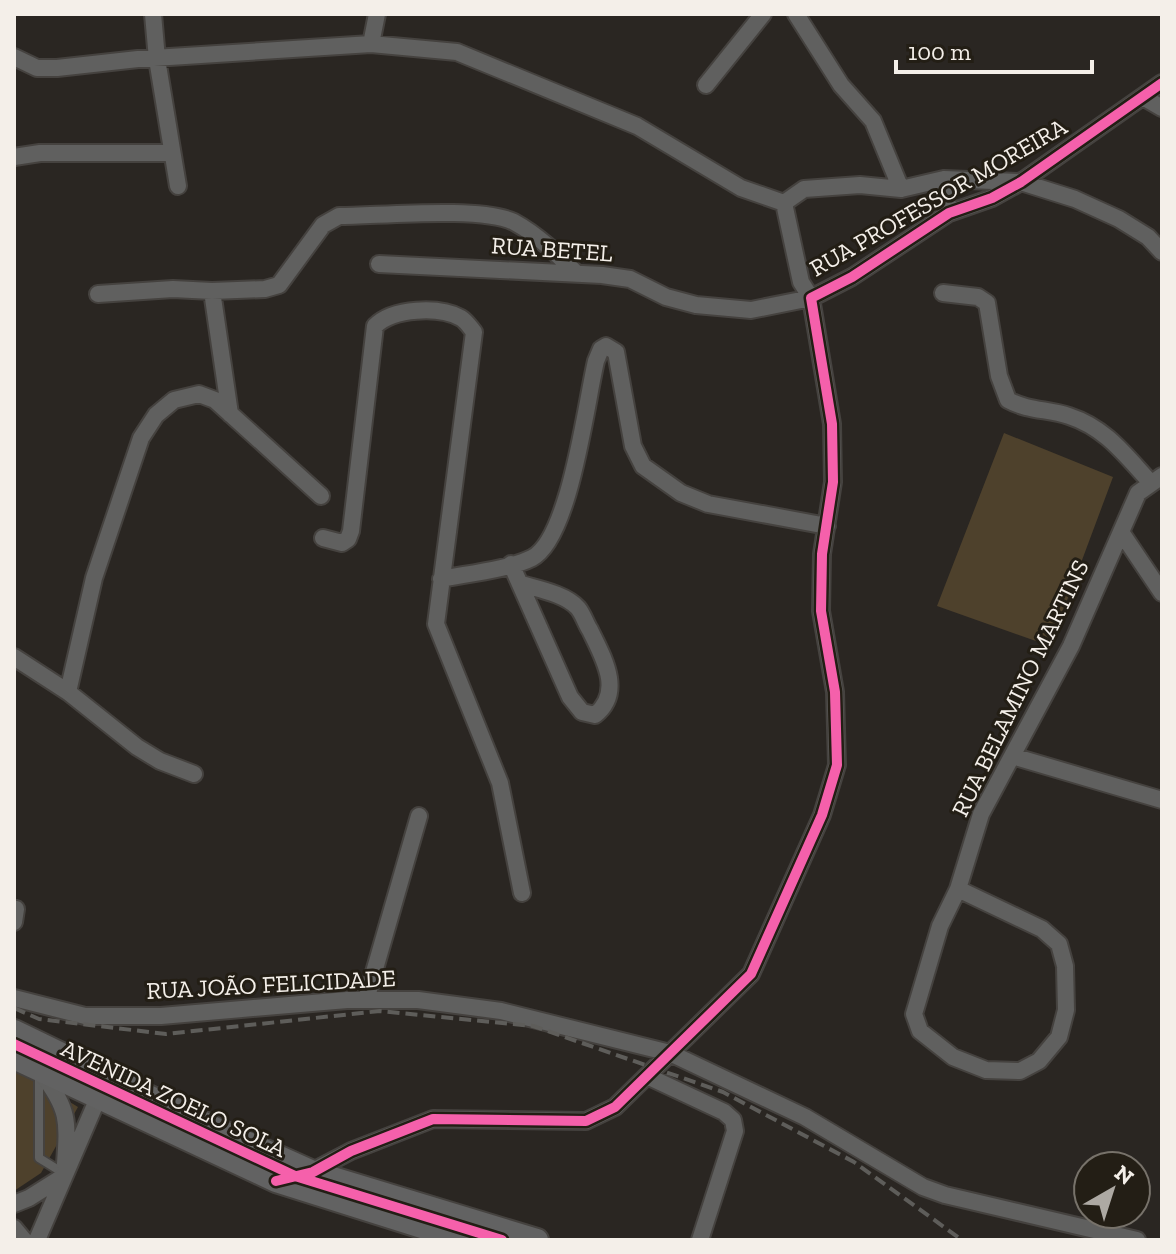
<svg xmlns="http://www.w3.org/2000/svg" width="1176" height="1254" viewBox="0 0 1176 1254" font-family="'Zilla Slab',serif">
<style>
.green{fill:#4e412c}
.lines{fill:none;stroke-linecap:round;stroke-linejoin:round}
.lane-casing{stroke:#45423f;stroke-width:12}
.street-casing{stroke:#45423f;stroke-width:20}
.secondary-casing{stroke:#45423f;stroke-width:26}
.lane{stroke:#60605f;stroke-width:8}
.street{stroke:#60605f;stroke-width:16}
.secondary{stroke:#626262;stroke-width:22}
.rail{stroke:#5e5d5a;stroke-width:4;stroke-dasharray:12 6;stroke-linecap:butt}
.cycleway-casing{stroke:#231e15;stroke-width:15}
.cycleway{stroke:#f560ab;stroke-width:10}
.labels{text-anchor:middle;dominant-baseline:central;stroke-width:6;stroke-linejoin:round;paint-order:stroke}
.street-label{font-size:24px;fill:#f4efe9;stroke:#231e15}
</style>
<rect width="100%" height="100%" fill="#2a2622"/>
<!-- green -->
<path class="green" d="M1004 433 1113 477 1050 646 937 606Z
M14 1068 78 1107 41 1173 14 1191Z"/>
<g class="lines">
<!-- lane casing -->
<g class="lane-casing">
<path id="lane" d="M39 1074V1158L65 1174"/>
</g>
<!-- street casing -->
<g class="street-casing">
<path id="street" d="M153 14 157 59 178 186
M796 14 841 85 873 121 901 189
M371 44 377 14
M14 57 37 68H57L138 59 371 44 457 52 637 126 741 188 784 203 804 189 860 185 901 189 944 179 1021 182 1075 199 1119 219 1148 237 1162 252
M706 85 763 14
M1143 97 1162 108
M14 157 40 153H172
M944 179 949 213
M379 264 602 275 630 279 666 297 696 305 751 310 811 298 801 282 784 203
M212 291 230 414
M943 293 978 297 987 303 999 376 1008 400C1028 411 1048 409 1069 416 1106 428 1125 455 1151 483
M98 294 173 289 212 291 265 289 279 285 323 225 339 216C379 216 481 206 514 222 538 235 557 254 577 274
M1121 532 1162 593
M323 538 342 543 348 539 351 531 375 326C393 308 439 306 461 318 466 321 470 327 474 332L436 624 500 783 522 893
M511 564 570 697 582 712 595 715C624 692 603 657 590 630 586 624 583 614 578 608 566 594 538 589 521 584
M441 579C466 574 510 569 532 558 570 538 586 403 596 361L601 349 606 346 616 352 633 446 643 466 681 493 708 504 827 526
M14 657 68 692 137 747 160 761 194 774
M68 692 94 578 141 438 156 415 174 400 199 394 215 400 321 496
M1012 756 1162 800
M958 889 1042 929 1059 944 1065 966 1066 1010 1059 1037 1039 1061 1020 1071 986 1070 953 1057 920 1031 914 1014 940 926 958 889 981 814 1071 646 1138 493 1162 476
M14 922 16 909
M14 998 85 1016H161L347 1000H418L501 1011 670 1053 805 1117 923 1187 945 1195 1137 1240
M366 1000 419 816
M42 1074C69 1109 68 1121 65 1164
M647 1076 724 1112 733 1120 735 1131 700 1240
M309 1173 351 1151 433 1119 586 1121 615 1107 751 974 822 815 837 765 835 692 821 611 822 554 833 482 832 424 811 298 852 277 949 213 992 198 1021 182 1162 83
M14 1204 29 1198 64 1176
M14 1228 24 1240
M37 1240 101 1091"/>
</g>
<!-- secondary casing -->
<g class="secondary-casing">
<path id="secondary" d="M14 1031 210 1126 313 1172 537 1240
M14 1058 276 1181 463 1240"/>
</g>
<!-- lane -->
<use href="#lane" class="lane"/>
<!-- street -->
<use href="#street" class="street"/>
<!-- secondary -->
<use href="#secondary" class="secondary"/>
<!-- rail -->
<path class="rail" d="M14 1008 39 1019 166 1034 380 1011 533 1026 723 1092 854 1162 962 1240"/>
<!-- cycleway casing -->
<g class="cycleway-casing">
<path id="cycleway" d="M14 1044 295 1176 502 1240
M276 1181 313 1172 351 1151 433 1119 586 1121 615 1107 751 974 822 815 837 765 835 692 821 611 822 554 833 482 832 424 811 298 852 277 949 213 992 198 1021 182 1162 83"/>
</g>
<!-- cycleway -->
<use href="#cycleway" class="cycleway"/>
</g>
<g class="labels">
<!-- street labels -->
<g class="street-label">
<text transform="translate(938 197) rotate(-30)">RUA PROFESSOR MOREIRA</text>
<text transform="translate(552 249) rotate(4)">RUA BETEL</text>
<text transform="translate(1020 688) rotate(-64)">RUA BELAMINO MARTINS</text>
<text transform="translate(271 984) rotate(-3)">RUA JOÃO FELICIDADE</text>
<text transform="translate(174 1098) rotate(25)">AVENIDA ZOELO SOLA</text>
</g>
</g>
<!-- border -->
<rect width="1176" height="1254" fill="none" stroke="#f4efe9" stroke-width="32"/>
<!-- north arrow -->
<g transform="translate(1112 1190) rotate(39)"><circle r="38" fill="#231e15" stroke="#77726a" stroke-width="2"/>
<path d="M0-6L14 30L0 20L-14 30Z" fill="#ada9a3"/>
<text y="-12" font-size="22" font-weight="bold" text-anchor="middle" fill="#f4efe9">N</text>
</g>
<!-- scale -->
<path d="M896 60v12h196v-12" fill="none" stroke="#f4efe9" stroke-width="4"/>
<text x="908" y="60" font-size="24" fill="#f4efe9" stroke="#231e15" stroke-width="6" paint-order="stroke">100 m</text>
</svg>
